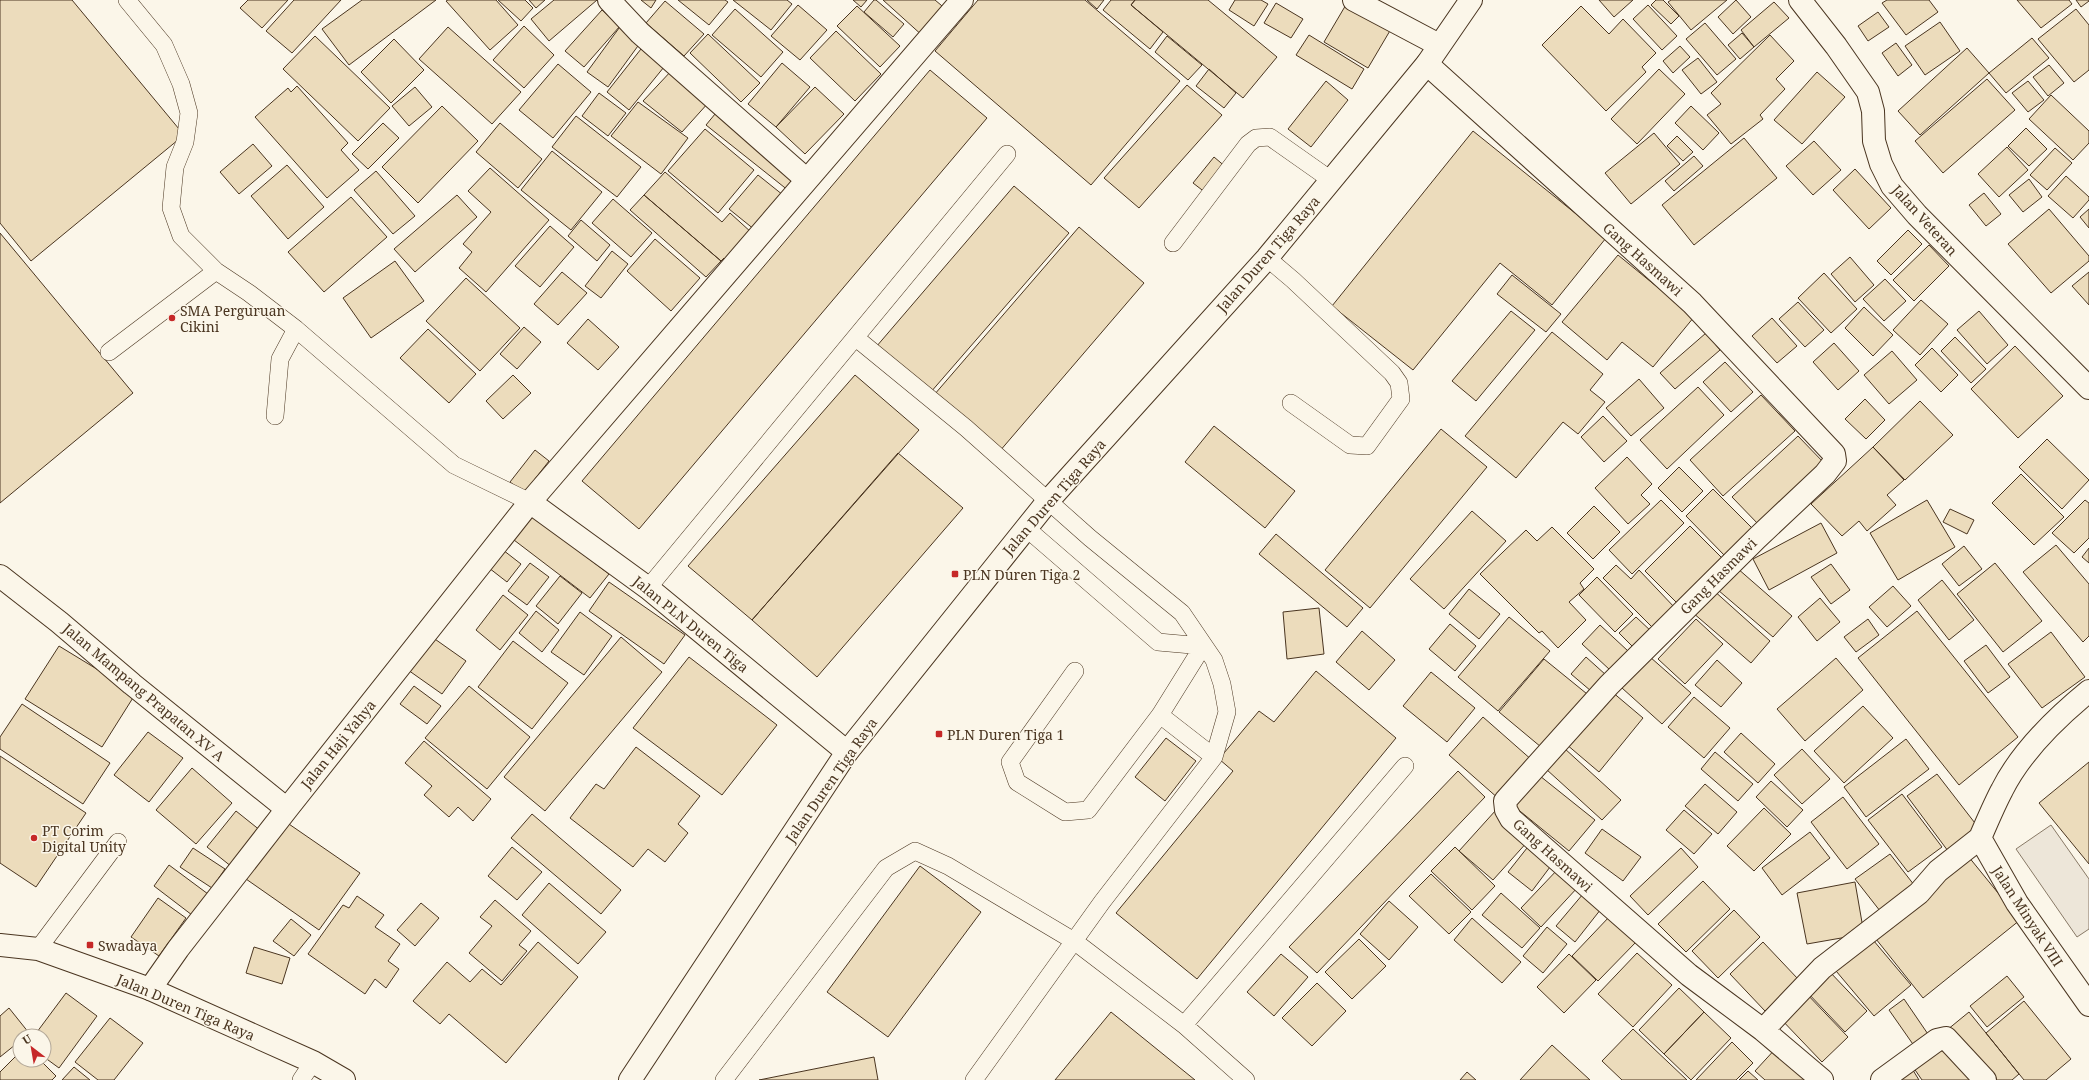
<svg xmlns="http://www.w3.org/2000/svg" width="2089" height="1080" viewBox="0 0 2089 1080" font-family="'Noto Serif',serif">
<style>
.green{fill:#ede6d9;stroke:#887966}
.building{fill:#ecdcbc;stroke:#4a3520}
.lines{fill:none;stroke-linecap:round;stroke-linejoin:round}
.service-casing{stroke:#4a3520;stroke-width:18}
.minor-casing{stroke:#4a3520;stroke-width:24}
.secondary-casing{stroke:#4a3520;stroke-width:24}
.service{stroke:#fbf6e9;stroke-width:17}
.minor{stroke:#fbf6e9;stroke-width:22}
.secondary{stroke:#fbf6e9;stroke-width:22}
.poi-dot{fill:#c62828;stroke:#fbf6e9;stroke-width:1.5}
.labels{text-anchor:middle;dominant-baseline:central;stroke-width:3;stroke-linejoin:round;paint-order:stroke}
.street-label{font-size:14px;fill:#4a3520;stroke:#fbf6e9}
.poi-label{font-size:14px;fill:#4a3520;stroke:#fbf6e9;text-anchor:start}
</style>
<rect width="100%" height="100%" fill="#fbf6e9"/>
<!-- green -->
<path class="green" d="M2051 825 2089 879V929L2077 937 2016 849Z"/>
<!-- building -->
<path class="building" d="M0 0H72L184 135 31 261 0 223Z
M248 0H288L262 28 240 8Z
M294 0H341L292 53 266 31Z
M362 0H436L349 65 322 29Z
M448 0H496L518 25 490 50 446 1Z
M498 0H525L533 8 521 21Z
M529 0H545L536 8Z
M554 0H597L549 41 531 19Z
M641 0H656L651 8Z
M678 0H725L728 2 709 25Z
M733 0H787L792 4 771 30Z
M853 0H867L861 7Z
M874 0H876L904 24 893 37 864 12Z
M883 0H935L948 11 924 37Z
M978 0H1085L1180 81 1091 185 935 51Z
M1087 0H1104L1097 9Z
M1111 0H1135L1131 5 1163 32 1150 49 1103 10Z
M1135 0H1208L1277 57 1243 98 1131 5Z
M1235 0H1261L1268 4 1254 26 1229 10Z
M1599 0H1633L1614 17Z
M1656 0H1663L1679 16 1671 24 1651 5Z
M1671 0H1727L1691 30 1668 2Z
M1736 0 1751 17 1733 34 1718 17Z
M1887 0H1929L1938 12 1906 35 1882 3Z
M2017 0H2069L2072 4 2041 28Z
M2076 0H2089V1L2081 7Z
M665 1 704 34 684 56 646 23Z
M1774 2 1789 18 1754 47 1741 30Z
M1276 3 1303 19 1291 38 1264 23Z
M1347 3 1391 29 1368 68 1324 42Z
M798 5 827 30 800 60 771 36Z
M1648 5 1677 36 1662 50 1633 19Z
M857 6 900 46 880 67 837 26Z
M1581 6 1609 34 1623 19 1656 53 1642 67 1646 72 1606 111 1542 45Z
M735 9 783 52 761 77 712 35Z
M2076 9 2089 25V70L2074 82 2038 39Z
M602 10 620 26 584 67 565 51Z
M1878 12 1889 27 1868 41 1858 26Z
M1940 22 1960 51 1925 75 1905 46Z
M1705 23 1736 59 1717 75 1686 39Z
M622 24 643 39 608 87 587 72Z
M524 26 554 55 524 88 493 60Z
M448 27 521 92 492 124 419 59Z
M836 31 881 74 855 101 810 58Z
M1742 33 1754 47 1740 59 1728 45Z
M708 34 760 83 741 102 690 53Z
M1309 35 1364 69 1352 89 1296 55Z
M1770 35 1794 61 1776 79 1785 89 1760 115 1763 119 1731 144 1707 115 1721 104 1711 93Z
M315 36 390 108 358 141 283 69Z
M1167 36 1202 65 1188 80 1155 52Z
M2032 38 2049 58 2006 93 1989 73Z
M394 39 424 70 391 103 361 72Z
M1896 43 1912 65 1898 76 1882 53Z
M1680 46 1690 57 1673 73 1663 61Z
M1967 48 1989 73 1920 135 1898 111Z
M641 49 664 67 629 110 607 92Z
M1698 58 1717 82 1701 94 1682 70Z
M782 63 810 87 776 127 748 104Z
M558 64 591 92 553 138 519 110Z
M2049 65 2064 83 2048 96 2033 77Z
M673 69 709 102 682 132 643 101Z
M1209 69 1236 93 1224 108 1196 86Z
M1659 69 1685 94 1637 144 1611 119Z
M930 70 987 118 639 529 582 481Z
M1817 72 1845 97 1802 144 1774 120Z
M1987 79 2015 110 1943 173 1915 141Z
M1326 81 1348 100 1311 147 1288 129Z
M2028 81 2044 100 2028 112 2012 93Z
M1187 85 1222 115 1139 208 1104 178Z
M297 86 348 143 341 150 359 170 327 198 255 117 288 88 291 92Z
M415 87 432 107 409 126 392 106Z
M815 87 844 114 805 154 776 127Z
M599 93 626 113 608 136 582 116Z
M2051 95 2089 131V143L2073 160 2029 119Z
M638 102 688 138 661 174 611 136Z
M442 106 478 141 418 203 382 167Z
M1691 106 1719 133 1703 150 1675 123Z
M720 108 801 176 789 191 706 125Z
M576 116 641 167 617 197 552 147Z
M383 123 399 138 368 169 352 154Z
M500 123 542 159 518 188 476 152Z
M2026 128 2047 149 2029 166 2008 146Z
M705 129 754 170 718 213 668 171Z
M1473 131 1606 238 1552 305 1500 263 1413 370 1332 306Z
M1654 133 1680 164 1631 204 1605 173Z
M1677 136 1693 152 1683 161 1667 146Z
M1744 138 1777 178 1694 245 1662 205Z
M1814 141 1841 170 1813 195 1786 166Z
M253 144 272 166 239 194 220 172Z
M2007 147 2028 170 1999 197 1978 174Z
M2055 148 2072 163 2047 190 2030 175Z
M552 151 602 192 571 230 521 190Z
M1694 156 1703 166 1674 191 1665 181Z
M1214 157 1227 168 1206 193 1193 183Z
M287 165 324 207 288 239 251 196Z
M490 168 549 220 486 292 459 268 472 252 463 244 491 212 468 191Z
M1855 169 1891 208 1869 229 1833 190Z
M376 171 415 216 393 234 354 190Z
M665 172 722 222 730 213 752 233 727 262 724 258 721 261 644 195Z
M758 175 783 195 755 230 729 209Z
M2066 176 2089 197V200L2073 218 2048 196Z
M2029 179 2042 197 2023 212 2009 195Z
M1014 186 1069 233 930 393 876 347Z
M1984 193 2001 214 1986 226 1969 205Z
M457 195 477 217 415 272 394 249Z
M644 195 721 261 706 277 630 210Z
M351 197 387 237 324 292 288 252Z
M613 199 652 233 631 257 592 223Z
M2049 209 2089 256V261L2051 293 2008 244Z
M2089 209V228L2080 217Z
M581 220 610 245 597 261 568 236Z
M550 226 574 247 540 287 515 266Z
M1079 227 1144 283 999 452 934 395Z
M1908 230 1922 244 1891 275 1877 261Z
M0 233 133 393 0 503Z
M655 239 700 278 671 311 627 271Z
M1929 245 1949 266 1914 301 1893 280Z
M612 251 628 264 601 298 585 286Z
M1618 255 1694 317 1653 367 1622 342 1607 360 1562 322Z
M1850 257 1874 285 1855 302 1831 274Z
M395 261 424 301 371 338 343 298Z
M562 272 587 293 558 325 534 304Z
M2089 272V305L2072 286Z
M1824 273 1857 309 1831 333 1798 298Z
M1512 275 1561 314 1546 332 1497 294Z
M466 278 520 328 480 371 426 321Z
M1885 279 1906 301 1884 321 1863 299Z
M1921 300 1948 324 1920 355 1893 330Z
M1798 302 1824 330 1805 347 1779 319Z
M1864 307 1893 335 1873 356 1845 328Z
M1511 311 1535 330 1476 401 1452 381Z
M1979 311 2008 345 1987 364 1957 330Z
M1772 318 1797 346 1777 363 1752 336Z
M588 319 619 347 598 370 567 343Z
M524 327 541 342 517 369 500 354Z
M428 329 476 374 449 403 400 358Z
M1552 332 1603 374 1590 390 1605 402 1578 434 1563 422 1516 478 1465 436Z
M1706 333 1720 350 1675 389 1660 373Z
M1955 337 1986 369 1971 383 1941 351Z
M1834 343 1859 371 1838 390 1813 362Z
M2015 346 2063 396 2018 438 1971 389Z
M1932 348 1958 375 1941 392 1915 365Z
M1892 351 1917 380 1889 404 1864 375Z
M1725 362 1753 392 1731 412 1703 382Z
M513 375 531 393 503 419 486 401Z
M855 375 919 430 752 620 688 566Z
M1639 379 1664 408 1631 436 1606 408Z
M1698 387 1724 415 1667 469 1640 440Z
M1761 395 1795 431 1723 496 1690 460Z
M1865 399 1885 420 1866 439 1845 419Z
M1920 401 1953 435 1905 480 1873 447Z
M1603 416 1627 441 1604 462 1581 437Z
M1214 426 1295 491 1265 528 1185 462Z
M1441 429 1487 467 1370 608 1325 570Z
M1798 436 1825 464 1760 526 1732 497Z
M2047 439 2089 480 2062 509 2019 467Z
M1873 447 1904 480 1887 495 1896 505 1867 531 1859 521 1842 536 1811 504Z
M535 450 549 461 524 493 510 482Z
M898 453 963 508 817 677 752 620Z
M1627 457 1652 484 1641 495 1650 504 1628 524 1595 488Z
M1679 467 1703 491 1682 512 1658 488Z
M2021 474 2064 517 2034 545 1992 503Z
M1713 489 1754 530 1726 557 1686 516Z
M1661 500 1684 523 1632 574 1609 550Z
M1927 500 1955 547 1898 580 1870 533Z
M2085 500 2089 503V538L2074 553 2052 533Z
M1594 506 1620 532 1593 559 1567 533Z
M1950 509 1974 520 1967 534 1943 522Z
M1472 511 1506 541 1444 609 1410 579Z
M532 516 609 574 590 598 514 540Z
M1821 523 1837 553 1769 590 1753 559Z
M1690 526 1724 560 1679 605 1645 571Z
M1552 527 1594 569 1580 583 1584 589 1569 602 1586 620 1558 648 1542 631 1539 633 1480 574 1526 530 1537 541Z
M1276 534 1363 608 1347 627 1259 554Z
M2056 545 2089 584V636L2083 642 2023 572Z
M1964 546 1982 569 1959 586 1942 564Z
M2089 548V563L2082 557Z
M503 550 521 564 507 582 489 568Z
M530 563 549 577 527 605 508 591Z
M1995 563 2042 621 2003 652 1957 594Z
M1831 564 1850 590 1831 604 1811 577Z
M1616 565 1631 579 1639 570 1676 609 1655 630 1603 578Z
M1737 568 1792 616 1773 637 1718 590Z
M560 576 582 593 558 624 536 606Z
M1597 577 1633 614 1615 632 1579 595Z
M1942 580 1974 620 1949 640 1918 600Z
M609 582 685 635 664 664 589 611Z
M1893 586 1911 606 1887 627 1869 607Z
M1469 589 1500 614 1479 639 1449 614Z
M1712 589 1770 641 1751 663 1692 612Z
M503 595 528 615 500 650 476 630Z
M1820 598 1840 622 1817 641 1798 617Z
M1319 608 1324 654 1287 659 1283 612Z
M536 611 559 630 542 652 519 633Z
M1917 611 2018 737 1959 785 1858 658Z
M580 612 612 636 584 675 551 652Z
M1509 617 1550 651 1498 711 1458 677Z
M1636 617 1653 633 1636 650 1619 633Z
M1696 619 1723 644 1685 684 1658 659Z
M1868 619 1879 635 1856 652 1844 637Z
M1450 624 1476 646 1455 671 1429 649Z
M1600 625 1628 651 1610 670 1582 644Z
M1362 631 1395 660 1369 690 1336 662Z
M2051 632 2085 677 2042 708 2008 664Z
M432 637 466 661 442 694 408 670Z
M621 637 662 672 545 811 504 777Z
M513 641 568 683 532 729 478 687Z
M1986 645 2010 677 1988 693 1964 661Z
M59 646 136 693 102 747 25 699Z
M689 657 777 725 722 795 633 728Z
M1586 657 1606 675 1591 691 1571 674Z
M1650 657 1691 693 1662 724 1622 688Z
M1836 658 1863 690 1805 741 1777 709Z
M1544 659 1592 698 1547 752 1499 712Z
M1717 660 1742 683 1721 707 1695 685Z
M1316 671 1396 738 1197 979 1116 913 1233 771 1219 759 1259 711 1274 722Z
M1431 672 1475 708 1447 742 1403 706Z
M414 686 441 706 427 724 400 704Z
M469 686 530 737 487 789 425 738Z
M1611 691 1643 718 1599 772 1566 744Z
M1694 697 1730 728 1704 758 1668 727Z
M22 704 110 763 83 804 0 749V737Z
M1863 706 1893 738 1844 783 1814 751Z
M1483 717 1533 761 1499 799 1449 755Z
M148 732 183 758 149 802 114 775Z
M1741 733 1775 764 1758 783 1724 752Z
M1166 738 1196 761 1165 801 1135 777Z
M1906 739 1929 769 1866 817 1844 787Z
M424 741 491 799 473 821 458 807 449 817 424 795 432 786 405 763Z
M636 747 700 796 678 824 688 833 665 862 648 849 633 867 570 818 596 784 604 789Z
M1564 748 1621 800 1602 820 1546 769Z
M1802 749 1830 779 1802 804 1774 775Z
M1715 752 1753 784 1738 801 1701 769Z
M0 756 86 813 36 887 0 863Z
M2089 762V864L2039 803Z
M192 768 232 803 196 844 156 810Z
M1458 771 1485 797 1317 973 1289 947Z
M1535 772 1595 820 1569 851 1510 803Z
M1937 774 1978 827 1948 851 1907 796Z
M1771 781 1803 810 1787 827 1756 797Z
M1705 784 1737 812 1718 834 1685 806Z
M1902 794 1942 847 1908 872 1868 820Z
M1843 797 1879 844 1847 869 1811 822Z
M1764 808 1791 834 1754 871 1727 846Z
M1496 810 1529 840 1493 880 1459 851Z
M1684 810 1712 834 1694 854 1666 830Z
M236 811 261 831 232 867 207 847Z
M532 814 621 890 601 914 511 838Z
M286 822 360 873 319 930 246 879Z
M1602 829 1641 857 1623 881 1585 853Z
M1810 832 1830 858 1782 895 1762 868Z
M512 847 542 872 517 900 488 876Z
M1455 847 1495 886 1472 910 1431 871Z
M193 848 225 869 212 888 180 867Z
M1527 848 1550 867 1532 891 1508 872Z
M1681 848 1698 867 1648 915 1630 896Z
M1890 854 1918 890 1884 916 1855 879Z
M1968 856 2020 920 1923 998 1872 934Z
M169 865 208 894 192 915 154 886Z
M920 866 981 912 888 1037 827 992Z
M1559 868 1578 887 1541 927 1521 908Z
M1431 874 1471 912 1449 934 1409 896Z
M1703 881 1730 909 1686 952 1658 924Z
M1855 882 1864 934 1807 944 1797 893Z
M549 883 606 932 578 964 522 915Z
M1501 893 1540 928 1522 948 1482 915Z
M1583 894 1601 909 1575 942 1556 926Z
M357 896 384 915 375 927 400 944 388 961 399 969 386 988 375 979 365 994 308 954 343 905 349 908Z
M158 898 186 918 159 956 131 937Z
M495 900 531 931 519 945 527 951 502 981 469 953 492 926 480 917Z
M1389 901 1418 927 1389 960 1360 934Z
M421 903 439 918 415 946 397 930Z
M1734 910 1760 937 1718 978 1692 951Z
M1610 916 1637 941 1598 981 1572 956Z
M1472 918 1521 962 1502 983 1454 940Z
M291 919 311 935 294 956 273 941Z
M1547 927 1567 944 1543 973 1523 956Z
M1868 934 1911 985 1874 1016 1831 965Z
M1359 939 1386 966 1352 999 1325 972Z
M538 942 578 977 506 1063 449 1014 440 1024 413 1001 447 962 470 982 482 969 501 985Z
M1763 942 1798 979 1765 1011 1730 974Z
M254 947 290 958 282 984 246 973Z
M1637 953 1672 985 1633 1027 1598 994Z
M1281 954 1308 977 1274 1016 1247 992Z
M1569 954 1596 980 1564 1013 1537 987Z
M1828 970 1867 1011 1845 1032 1806 991Z
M2007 976 2024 997 1987 1027 1970 1006Z
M1317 983 1346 1011 1312 1046 1282 1018Z
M1679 988 1704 1012 1664 1054 1639 1030Z
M1804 991 1848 1037 1822 1062 1778 1016Z
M66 993 97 1016 59 1068 44 1057V1036H34Z
M1904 999 1932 1040 1917 1050 1889 1010Z
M2024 1001 2071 1059 2046 1080H2024L1986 1033Z
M9 1008 29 1033 26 1036H20V1041L0 1057V1016Z
M1111 1012 1195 1080H1055Z
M1704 1012 1731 1038 1691 1080 1664 1054Z
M1969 1012 2019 1074 2012 1080H1987L1947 1030Z
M110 1018 143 1043 114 1080H98L75 1062Z
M1633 1029 1687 1080H1622L1602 1061Z
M1732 1042 1753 1063 1736 1080H1696Z
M1945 1043 1970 1080H1922L1911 1064Z
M1552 1045 1590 1080H1520Z
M1778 1046 1816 1080H1765L1755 1071Z
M20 1052V1060H40L56 1076 52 1080H0V1072Z
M874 1057 878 1080H759Z
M74 1067 90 1080H62Z
M1911 1067 1919 1080H1892Z
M1748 1071 1758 1080H1739Z
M1467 1072 1476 1080H1460Z"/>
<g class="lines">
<!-- service casing -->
<g class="service-casing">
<path id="service" d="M127 0 164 45 181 84 189 113 185 142 175 167 171 208 181 236 216 271
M1173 243 1248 144 1256 138 1270 137 1331 180
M1267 258 1293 280 1392 373 1399 383 1401 399 1367 446 1350 445 1291 403
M109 352 216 271 249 293 296 329 454 465 530 502
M275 416 280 359 296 329
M1026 528 1158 642 1203 646
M648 588 1007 154
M1075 671 1010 762 1017 782 1065 812 1088 810 1160 715 1203 646
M1160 715 1214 757
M38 949 118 842
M1184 1025 1405 766
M301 1080 313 1062
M724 1080 886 868 915 851 948 866 1074 941 1102 902 1214 757 1227 712 1222 684 1214 660 1182 613 1090 538 966 428 856 338
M974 1080 1074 941 1184 1025 1246 1080"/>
</g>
<!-- minor casing -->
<g class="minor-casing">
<path id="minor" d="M609 0 640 33 807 180
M1354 0 1439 45
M1800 0 1836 46 1868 92 1873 111 1874 141 1881 164 1892 186 1917 215 2089 388
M1427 64 1692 303 1834 454 1835 461 1825 474 1757 538 1609 685 1505 801 1506 810 1511 819 1689 975 1763 1030 1822 1080
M530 502 648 588 847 752
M0 576 59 622 132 684 287 809
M2089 691C2056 718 2021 752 2002 790 1994 805 1987 822 1980 838L2017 903 2089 1005
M150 989 178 949 287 809 530 502 962 0
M1763 1030 1822 968 1919 893 1938 871 1980 838
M1882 1080 1937 1040 1946 1038 1985 1080"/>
</g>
<!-- secondary casing -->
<g class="secondary-casing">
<path id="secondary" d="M0 945 38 949 150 989 313 1062 344 1080
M630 1080 847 752 1048 501 1267 258 1427 64 1471 0"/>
</g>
<!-- service -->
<use href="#service" class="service"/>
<!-- minor -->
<use href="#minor" class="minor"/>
<!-- secondary -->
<use href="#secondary" class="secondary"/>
</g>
<!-- markers -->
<g class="poi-dot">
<circle cx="172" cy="318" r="4"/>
<rect x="951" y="570" width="8" height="8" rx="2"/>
<rect x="935" y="730" width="8" height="8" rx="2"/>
<circle cx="34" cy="838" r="4"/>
<rect x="86" y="941" width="8" height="8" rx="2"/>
</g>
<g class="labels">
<!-- street labels -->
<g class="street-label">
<text transform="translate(1925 220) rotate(48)">Jalan Veteran</text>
<text transform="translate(1268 254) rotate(-49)">Jalan Duren Tiga Raya</text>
<text transform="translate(1643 259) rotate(42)">Gang Hasmawi</text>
<text transform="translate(1054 497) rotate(-49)">Jalan Duren Tiga Raya</text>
<text transform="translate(1718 576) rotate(-45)">Gang Hasmawi</text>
<text transform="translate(691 624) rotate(39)">Jalan PLN Duren Tiga</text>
<text transform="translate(144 692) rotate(40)">Jalan Mampang Prapatan XV A</text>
<text transform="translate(338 744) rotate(-51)">Jalan Haji Yahya</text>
<text transform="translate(831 780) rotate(-55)">Jalan Duren Tiga Raya</text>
<text transform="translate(1553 855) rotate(42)">Gang Hasmawi</text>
<text transform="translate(2028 916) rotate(57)">Jalan Minyak VIII</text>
<text transform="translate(186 1007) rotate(23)">Jalan Duren Tiga Raya</text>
</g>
<!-- poi labels -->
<g class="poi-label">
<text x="180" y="310">SMA Perguruan<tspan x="180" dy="16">Cikini</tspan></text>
<text x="963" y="574">PLN Duren Tiga 2</text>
<text x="947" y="734">PLN Duren Tiga 1</text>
<text x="42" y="830">PT Corim<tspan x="42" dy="16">Digital Unity</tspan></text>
<text x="98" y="945">Swadaya</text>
</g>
</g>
<!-- north arrow -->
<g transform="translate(32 1048) rotate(329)"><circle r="19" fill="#fbf6e9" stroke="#b4a999"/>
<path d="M0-3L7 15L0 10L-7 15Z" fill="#c62828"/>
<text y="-6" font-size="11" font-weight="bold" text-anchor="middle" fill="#4a3520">U</text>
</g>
</svg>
